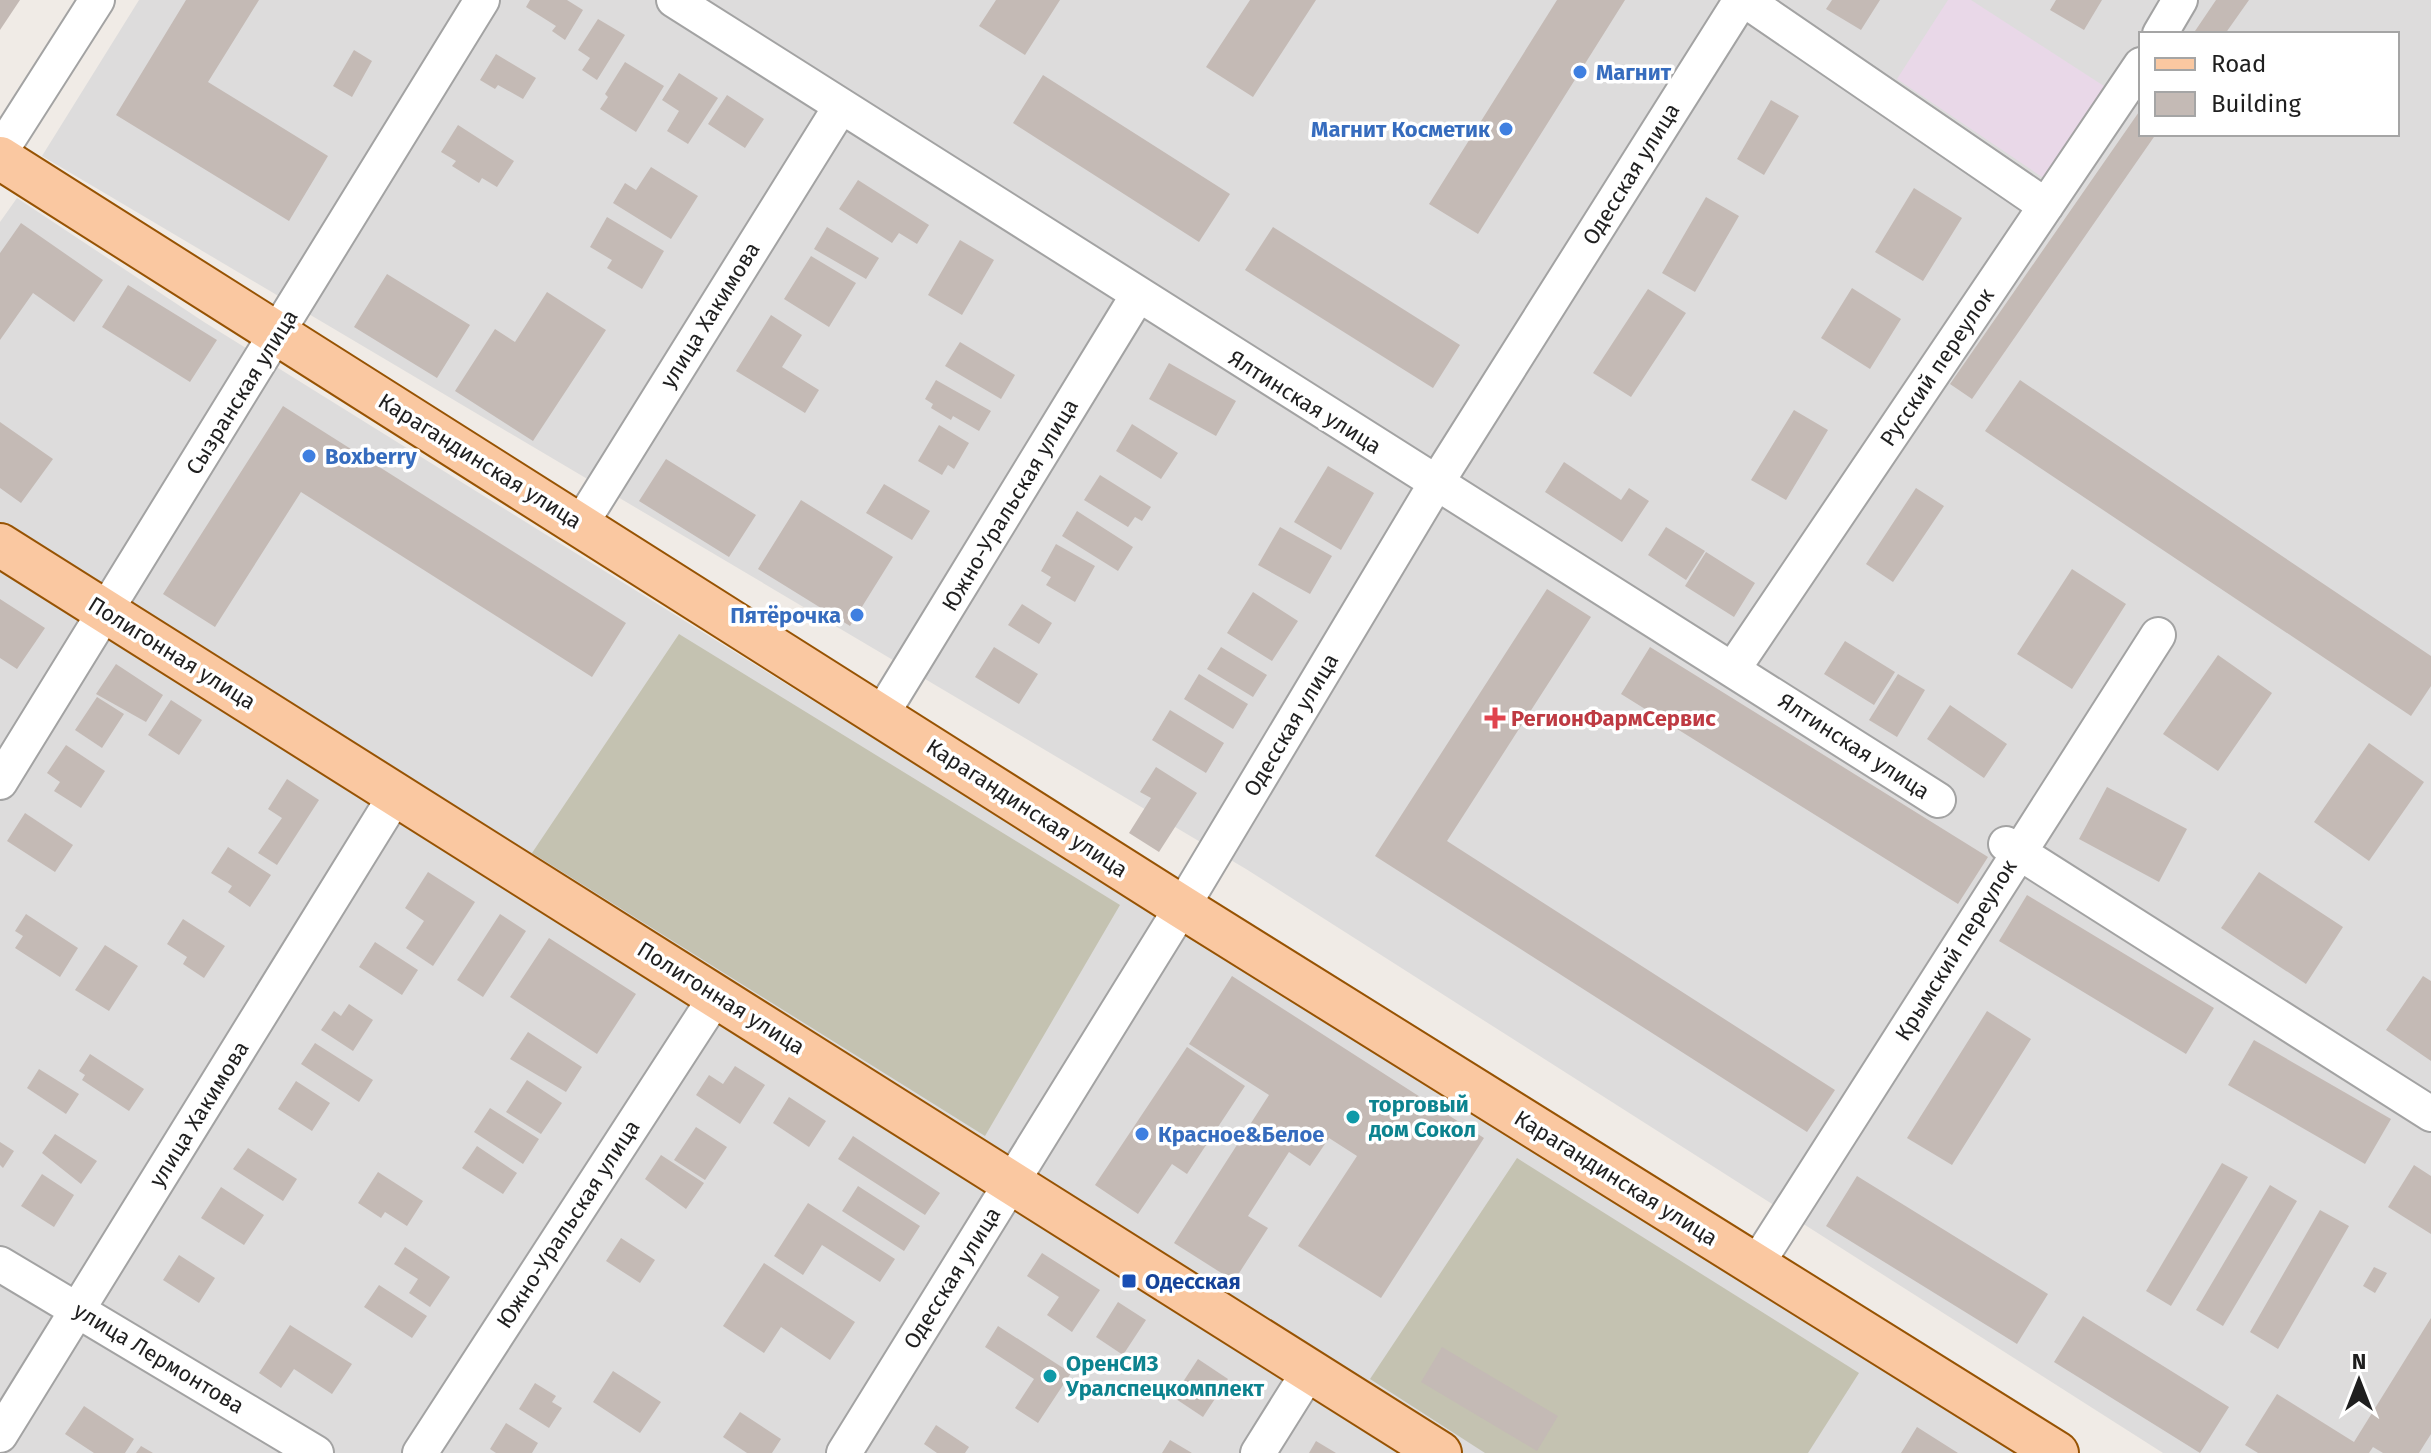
<svg xmlns="http://www.w3.org/2000/svg" width="2431" height="1453" viewBox="0 0 2431 1453" font-family="'Fira Sans',sans-serif">
<style>
.residential{fill:#dddcdc;fill-rule:evenodd}
.industrial{fill:#e9d8e8}
.construction{fill:#c4c2b1}
.building{fill:#c4bab5}
.lines{fill:none;stroke-linecap:round;stroke-linejoin:round}
.minor-casing{stroke:#a3a3a3;stroke-width:38}
.major-casing{stroke:#975303;stroke-width:46}
.minor{stroke:#fff;stroke-width:34}
.major{stroke:#fac8a1;stroke-width:42}
.shop-dot{fill:#3f7fe0;stroke:#fff;stroke-width:3}
.health-dot{fill:#e0444e;stroke:#fff;stroke-width:3}
.culture-dot{fill:#0f9aa8;stroke:#fff;stroke-width:3}
.transit-dot{fill:#1a4fb4;stroke:#fff;stroke-width:3}
.labels{text-anchor:middle;dominant-baseline:central;stroke-width:7;stroke-linejoin:round;paint-order:stroke}
.shop-label{font-size:22px;font-weight:bold;fill:#366cbe;stroke:#fff;text-anchor:start}
.street-label{font-size:22px;fill:#1f1f1f;stroke:#fff}
.health-label{font-size:22px;font-weight:bold;fill:#be3a42;stroke:#fff;text-anchor:start}
.culture-label{font-size:22px;font-weight:bold;fill:#0d838f;stroke:#fff;text-anchor:start}
.transit-label{font-size:22px;font-weight:bold;fill:#164399;stroke:#fff;text-anchor:start}
</style>
<rect width="100%" height="100%" fill="#f0ebe6"/>
<!-- residential -->
<path class="residential" d="M139 0H2431V1453H2163L1246 869 42 156ZM2141 34H2397V134H2141Z
M17 198 204 322 2023 1453H0V222Z"/>
<!-- industrial -->
<path class="industrial" d="M1948 0H1971L2107 88 2045 179 1897 79Z"/>
<!-- construction -->
<path class="construction" d="M679 634 1120 905 985 1136 532 853Z
M1517 1158 1859 1373 1808 1453H1485L1370 1379Z"/>
<!-- building -->
<path class="building" d="M0 0H20L0 30Z
M186 0H259L208 82 328 156 289 221 116 115Z
M530 0H567L583 10 565 40 552 31 556 26 526 7Z
M996 0H1060L1025 55 979 26Z
M1250 0H1316L1253 97 1206 67Z
M1557 0H1625L1478 234 1429 204Z
M1832 0H1880L1861 30 1826 9Z
M2056 0H2102L2084 30 2050 10Z
M2216 0H2249L2225 34H2193Z
M598 19 625 35 597 80 582 70 590 58 578 50Z
M354 50 372 61 352 97 333 86Z
M496 54 536 78 523 99 498 85 495 89 480 80Z
M625 62 664 86 636 132 600 109 608 97 605 94Z
M679 73 718 98 688 144 667 131 679 111 662 100Z
M1043 75 1230 194 1199 242 1013 123Z
M727 95 764 119 745 148 708 124Z
M1771 100 1799 116 1764 175 1737 159Z
M2141 109V134H2156L1972 399 1950 384Z
M458 125 514 161 497 187 482 178 479 183 452 166 456 161 441 152Z
M651 167 698 196 671 239 613 203 625 183 636 190Z
M858 180 929 225 917 244 899 233 892 243 839 209Z
M1914 188 1962 218 1923 281 1875 252Z
M1706 197 1739 216 1695 292 1662 273Z
M607 217 664 251 642 289 607 268 612 260 590 247Z
M21 223 103 280 74 322 33 293 0 340V253Z
M827 227 879 258 866 279 814 249Z
M1273 227 1460 345 1433 388 1245 270Z
M960 240 994 260 962 315 928 295Z
M811 256 856 283 829 327 784 299Z
M387 274 470 325 437 378 354 327Z
M128 285 217 340 190 382 102 327Z
M1852 288 1901 319 1870 369 1821 338Z
M1648 289 1686 313 1631 397 1593 373Z
M547 292 606 330 533 441 455 391 495 329 515 342Z
M771 315 802 335 782 367 819 390 805 413 736 371Z
M960 342 1015 375 1001 399 945 366Z
M1169 363 1236 401 1216 436 1149 399Z
M936 380 991 411 979 431 953 416 951 420 931 408 933 404 925 399Z
M2020 380 2431 656V686L2411 716 1985 431Z
M283 406 626 623 592 677 301 492 215 627 163 594Z
M1794 410 1828 430 1786 500 1751 480Z
M0 422 53 459 21 503 0 488Z
M1132 424 1178 453 1161 479 1116 451Z
M939 425 969 443 954 469 948 465 942 475 918 461Z
M666 459 756 515 729 557 639 501Z
M1564 462 1621 500 1629 488 1649 501 1622 542 1545 492Z
M1328 466 1374 493 1341 550 1294 522Z
M1100 475 1151 507 1142 521 1135 517 1128 527 1084 500Z
M884 484 930 511 912 540 866 513Z
M1916 488 1944 506 1893 582 1866 564Z
M801 500 893 557 850 626 758 569Z
M1077 511 1133 547 1118 571 1062 536Z
M1280 527 1332 556 1310 594 1258 565Z
M1666 527 1705 551 1686 580 1648 555Z
M1056 544 1095 566 1075 602 1046 585 1051 577 1041 571Z
M1706 552 1755 583 1734 617 1685 586Z
M2072 569 2126 604 2072 689 2017 654Z
M1547 589 1591 617 1447 841 1835 1090 1807 1132 1375 856Z
M1253 592 1298 621 1272 661 1227 633Z
M0 599 45 628 17 669 0 658Z
M1022 604 1052 623 1039 644 1008 625Z
M1845 641 1895 672 1874 705 1824 674Z
M994 647 1038 674 1019 704 975 677Z
M1221 647 1267 675 1253 697 1207 669Z
M1650 647 1988 857 1958 904 1621 694Z
M2218 655 2272 693 2218 771 2163 734Z
M116 664 163 695 146 722 96 694Z
M1199 674 1248 704 1233 729 1184 699Z
M1898 674 1925 690 1897 737 1869 720Z
M97 697 124 714 102 748 75 730Z
M171 700 202 720 179 755 148 735Z
M1950 705 2007 744 1984 778 1927 739Z
M1170 710 1224 743 1206 773 1152 740Z
M2369 743 2424 782 2369 861 2314 822Z
M66 745 105 771 81 808 54 791 60 782 47 773Z
M1156 767 1197 793 1159 852 1129 833 1151 798 1140 792Z
M287 779 319 800 277 865 258 853 282 818 268 809Z
M2107 787 2187 829 2159 882 2079 839Z
M25 813 73 845 55 872 7 841Z
M228 847 271 875 250 907 228 892 232 886 211 873Z
M428 872 475 902 433 966 406 948 424 921 405 908Z
M2259 872 2343 927 2306 984 2221 928Z
M2027 895 2214 1008 2186 1054 1999 941Z
M26 914 78 948 60 977 15 948 23 936 15 931Z
M500 914 526 931 483 997 457 980Z
M183 919 225 946 204 978 183 964 187 957 167 944Z
M549 938 636 994 597 1054 510 997Z
M375 942 418 970 402 995 359 967Z
M105 945 138 966 109 1011 75 990Z
M1232 976 1484 1138 1381 1298 1298 1246 1357 1156 1329 1138 1310 1166 1289 1152 1248 1216 1268 1228 1234 1281 1174 1243 1269 1095 1189 1044Z
M2423 976 2431 981V1061L2386 1030Z
M349 1004 373 1020 353 1051 321 1030 334 1011 341 1016Z
M1987 1011 2031 1039 1952 1165 1907 1138Z
M528 1032 582 1067 566 1092 510 1059Z
M2254 1040 2391 1119 2365 1164 2228 1085Z
M315 1043 373 1080 359 1102 301 1064Z
M1187 1047 1245 1086 1187 1174 1172 1164 1138 1214 1095 1185Z
M90 1054 144 1089 129 1111 82 1080 85 1075 79 1071Z
M735 1066 765 1085 740 1124 696 1095 709 1075 723 1084Z
M39 1069 79 1094 66 1114 27 1088Z
M527 1080 562 1103 541 1134 506 1112Z
M296 1081 330 1103 312 1131 278 1109Z
M789 1097 826 1121 809 1147 773 1123Z
M490 1108 539 1139 523 1164 474 1132Z
M696 1127 727 1147 705 1180 674 1160Z
M55 1134 97 1161 81 1184 42 1153Z
M853 1136 940 1193 925 1215 838 1159Z
M0 1142 14 1151 3 1168 0 1165Z
M477 1146 517 1173 503 1194 462 1168Z
M248 1148 297 1179 283 1201 233 1169Z
M661 1155 704 1183 686 1209 645 1179Z
M2222 1163 2248 1177 2171 1306 2146 1291Z
M2414 1165 2431 1176V1234L2388 1207Z
M378 1172 423 1201 407 1226 385 1212 381 1218 358 1203Z
M42 1174 74 1195 54 1227 21 1206Z
M1857 1176 2048 1294 2017 1344 1826 1226Z
M2270 1185 2297 1201 2223 1326 2196 1310Z
M858 1186 920 1226 904 1251 842 1211Z
M221 1187 264 1215 244 1245 201 1218Z
M808 1203 895 1259 880 1282 822 1245 803 1275 774 1256Z
M2320 1210 2349 1226 2278 1349 2250 1332Z
M621 1238 655 1260 640 1283 606 1261Z
M405 1247 450 1277 430 1307 409 1293 418 1279 394 1264Z
M1042 1253 1100 1290 1072 1332 1047 1315 1059 1297 1027 1276Z
M179 1255 215 1278 199 1303 163 1280Z
M764 1263 855 1322 830 1360 781 1327 764 1353 723 1326Z
M2374 1267 2387 1273 2375 1293 2363 1286Z
M379 1285 427 1316 412 1338 364 1307Z
M1118 1302 1146 1320 1123 1355 1096 1337Z
M2083 1316 2229 1407 2200 1453 2054 1362Z
M2431 1318V1434L2419 1453H2383L2373 1447 2369 1453H2258L2245 1445 2277 1394 2354 1442Z
M290 1325 352 1364 332 1394 294 1369 281 1388 259 1373Z
M998 1326 1071 1373 1038 1423 1015 1408 1034 1379 985 1347Z
M1442 1347 1558 1416 1537 1451 1421 1382Z
M1198 1359 1228 1379 1203 1417 1173 1397Z
M613 1371 661 1402 640 1433 593 1402Z
M535 1383 556 1396 552 1402 562 1408 549 1428 519 1409Z
M84 1406 134 1439 125 1453H94L65 1434Z
M740 1412 781 1439 772 1453H747L723 1437Z
M506 1423 538 1443 532 1453H496L490 1449Z
M936 1425 969 1447 965 1453H937L924 1444Z
M1917 1427 1958 1453H1901Z
M1170 1440 1192 1453H1162Z
M1316 1441 1336 1453H1309Z
M141 1446 153 1453H136Z"/>
<g class="lines">
<!-- minor casing -->
<g class="minor-casing">
<path id="minor" d="M674 0 1938 800
M1745 0 2046 206
M2160 34 2180 0
M0 152 97 0
M580 525 841 106
M1733 669 2141 65
M881 715 1138 295
M0 782 482 0
M2006 844 2431 1114
M0 1264 316 1453
M1756 1265 2158 635
M0 1435 397 793
M420 1453 717 995
M844 1453 1182 907 1435 485 1741 0
M1258 1453 1310 1370"/>
</g>
<!-- major casing -->
<g class="major-casing">
<path id="major" d="M0 158 1182 907 2057 1453
M0 545 1440 1453"/>
</g>
<!-- minor -->
<use href="#minor" class="minor"/>
<!-- major -->
<use href="#major" class="major"/>
</g>
<!-- markers -->
<g class="shop-dot">
<circle cx="1580" cy="72" r="8"/>
<circle cx="1506" cy="129" r="8"/>
<circle cx="309" cy="456" r="8"/>
<circle cx="857" cy="615" r="8"/>
<circle cx="1142" cy="1134" r="8"/>
</g>
<path class="health-dot" d="M1491 706h8v8h8v8h-8v8h-8v-8h-8v-8h8z"/>
<g class="culture-dot">
<circle cx="1353" cy="1117" r="8"/>
<circle cx="1050" cy="1376" r="8"/>
</g>
<rect class="transit-dot" x="1121" y="1273" width="16" height="16" rx="4"/>
<g class="labels">
<!-- shop labels -->
<g class="shop-label">
<text x="1596" y="72">Магнит</text>
<text x="1490" y="129" text-anchor="end">Магнит Косметик</text>
<text x="325" y="456">Boxberry</text>
<text x="841" y="615" text-anchor="end">Пятёрочка</text>
<text x="1158" y="1134">Красное&amp;Белое</text>
</g>
<!-- street labels -->
<g class="street-label">
<text transform="translate(1631 174) rotate(-58)">Одесская улица</text>
<text transform="translate(710 315) rotate(-58)">улица Хакимова</text>
<text transform="translate(1937 367) rotate(-56)">Русский переулок</text>
<text transform="translate(242 392) rotate(-58)">Сызранская улица</text>
<text transform="translate(1305 402) rotate(32)">Ялтинская улица</text>
<text transform="translate(480 461) rotate(32)">Карагандинская улица</text>
<text transform="translate(1010 505) rotate(-59)">Южно-Уральская улица</text>
<text transform="translate(172 653) rotate(32)">Полигонная улица</text>
<text transform="translate(1291 725) rotate(-59)">Одесская улица</text>
<text transform="translate(1854 746) rotate(33)">Ялтинская улица</text>
<text transform="translate(1027 808) rotate(33)">Карагандинская улица</text>
<text transform="translate(1956 950) rotate(-58)">Крымский переулок</text>
<text transform="translate(721 998) rotate(32)">Полигонная улица</text>
<text transform="translate(199 1114) rotate(-58)">улица Хакимова</text>
<text transform="translate(1616 1178) rotate(32)">Карагандинская улица</text>
<text transform="translate(568 1224) rotate(-57)">Южно-Уральская улица</text>
<text transform="translate(952 1278) rotate(-58)">Одесская улица</text>
<text transform="translate(159 1358) rotate(31)">улица Лермонтова</text>
</g>
<!-- health labels -->
<g class="health-label">
<text x="1511" y="718">РегионФармСервис</text>
</g>
<!-- culture labels -->
<g class="culture-label">
<text x="1369" y="1104">торговый<tspan x="1369" dy="25">дом Сокол</tspan></text>
<text x="1066" y="1363">ОренСИЗ<tspan x="1066" dy="25">Уралспецкомплект</tspan></text>
</g>
<!-- transit labels -->
<g class="transit-label">
<text x="1145" y="1281">Одесская</text>
</g>
</g>
<!-- legend -->
<rect x="2139" y="32" width="260" height="104" fill="#ffffff" stroke="#a5a5a5" stroke-width="2"/>
<rect x="2155" y="58" width="40" height="12" fill="#fac8a1" stroke="#a5a5a5" stroke-width="2"/>
<text x="2211" y="72" font-size="24" fill="#1f1f1f">Road</text>
<rect x="2155" y="92" width="40" height="24" fill="#c4bab5" stroke="#a5a5a5" stroke-width="2"/>
<text x="2211" y="112" font-size="24" fill="#1f1f1f">Building</text>
<!-- north arrow -->
<g transform="translate(2359 1381)" stroke="#ffffff" stroke-width="6" paint-order="stroke">
<path d="M0-6L14 30L0 20L-14 30Z" fill="#1f1f1f"/>
<text y="-12" font-size="22" font-weight="bold" text-anchor="middle" fill="#1f1f1f">N</text>
</g>
</svg>
